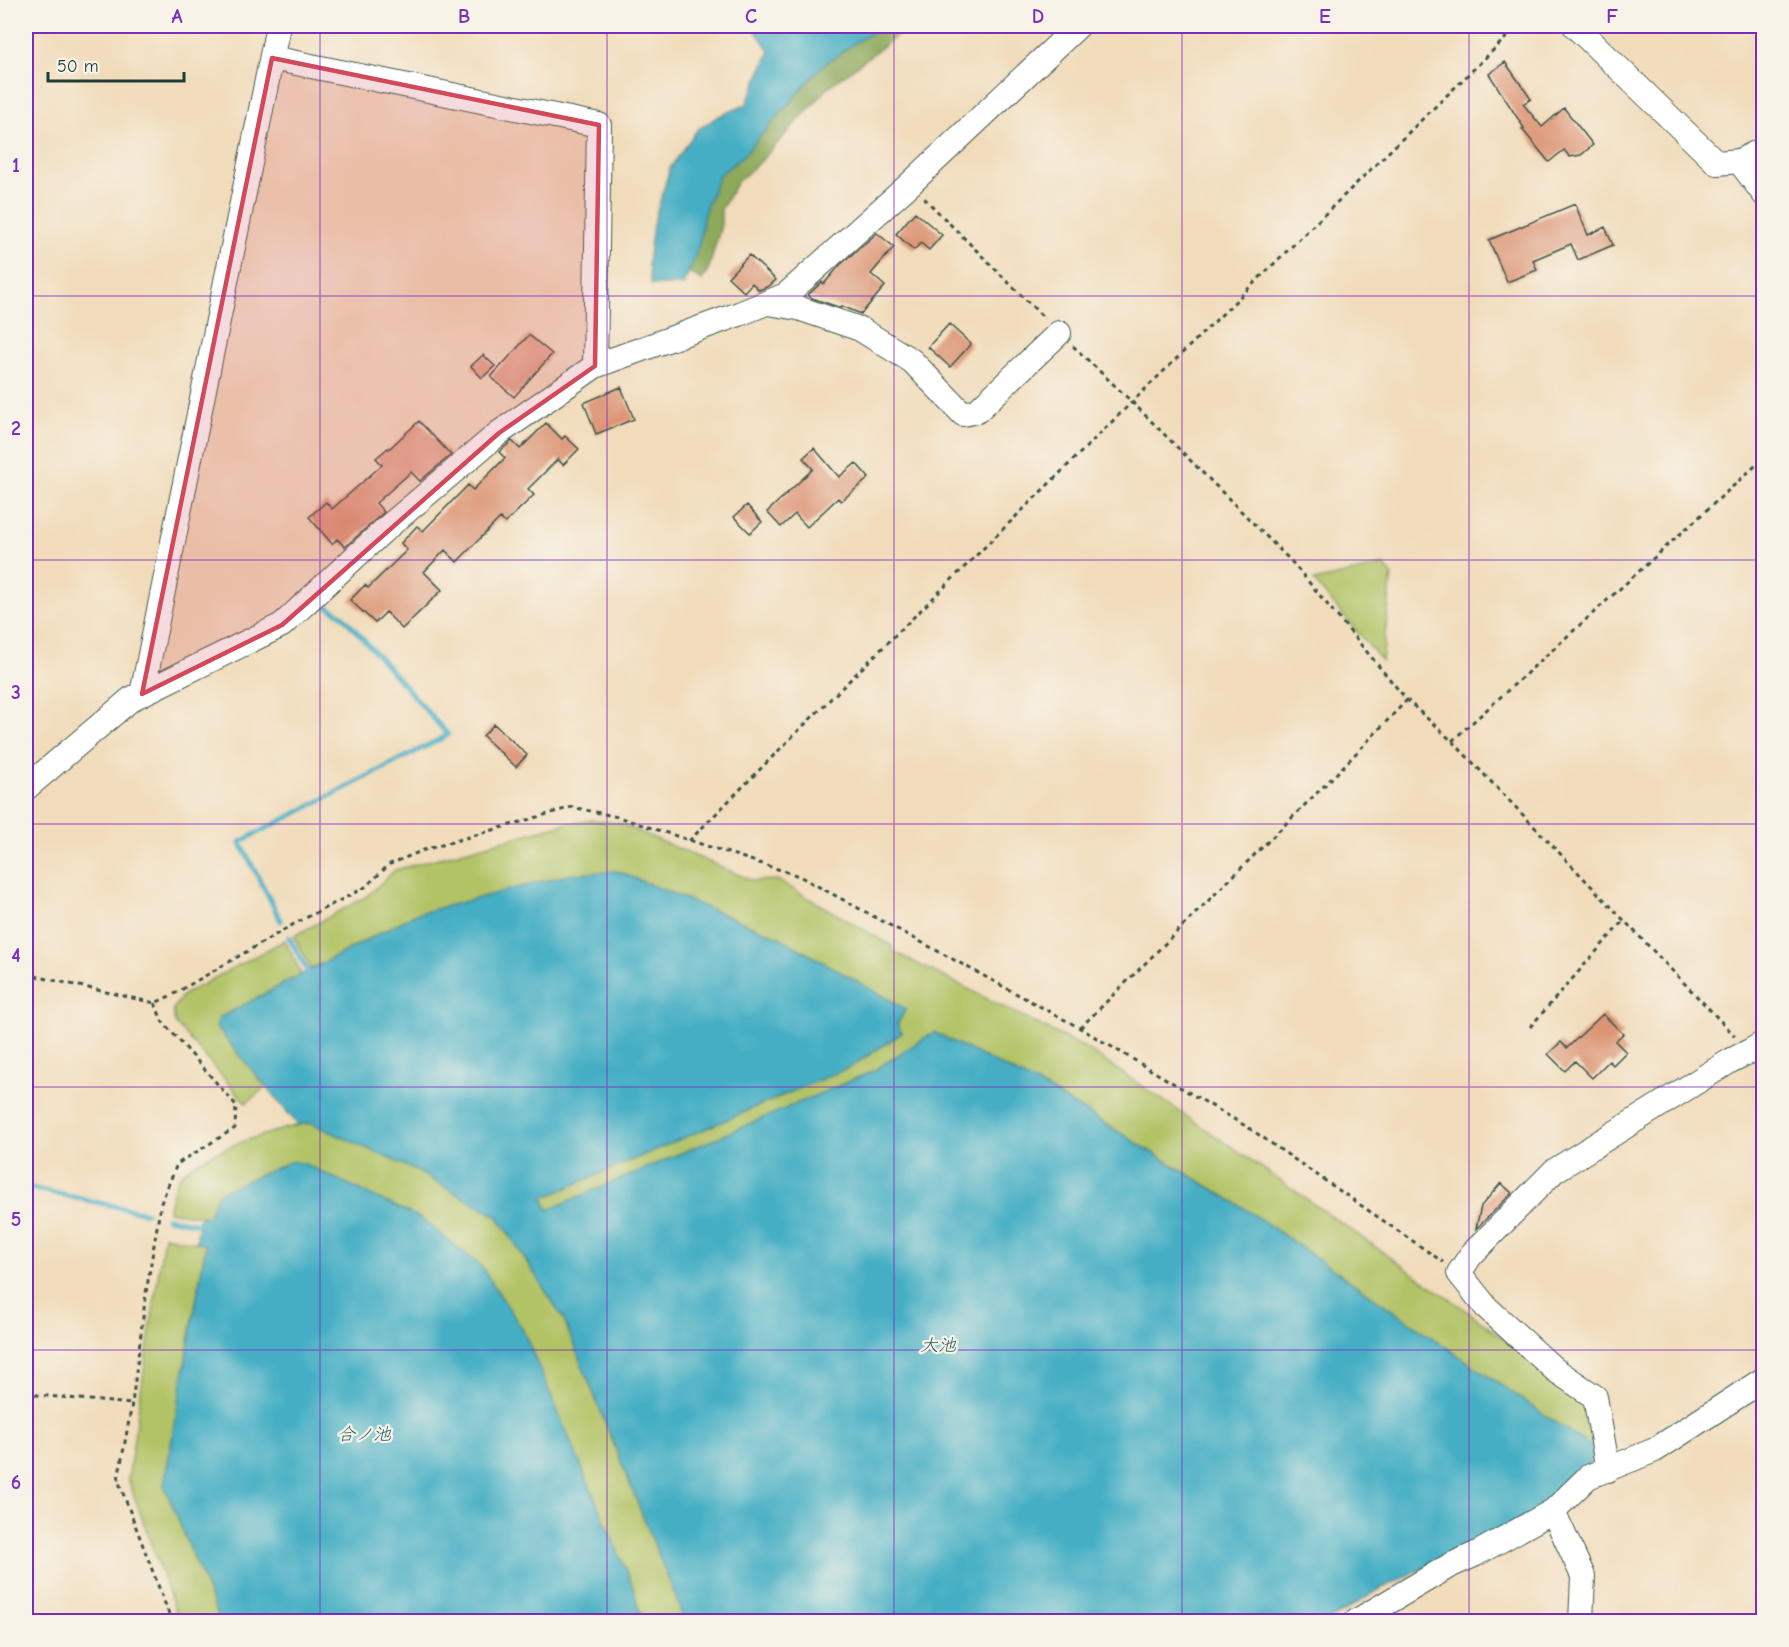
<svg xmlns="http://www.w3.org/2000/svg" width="1789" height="1647" viewBox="0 0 1789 1647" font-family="'Comic Neue','Klee One',sans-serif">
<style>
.green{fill:#b2c366;stroke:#68804d;stroke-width:1.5}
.forest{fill:#8da95b;stroke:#567348;stroke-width:1.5}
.water{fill:#45aec4;stroke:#32767c;stroke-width:1.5}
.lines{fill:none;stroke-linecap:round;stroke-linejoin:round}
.stream{stroke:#45aec4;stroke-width:5}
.building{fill:#dc9475}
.minor-casing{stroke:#3e5548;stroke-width:26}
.path{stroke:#3e5548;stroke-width:3;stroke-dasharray:4.5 4.5;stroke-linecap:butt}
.minor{stroke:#fff;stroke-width:24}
.marked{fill:#d1495b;fill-opacity:0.2;stroke:#d1495b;stroke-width:4.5;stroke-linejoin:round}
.grid{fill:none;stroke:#7b2cbf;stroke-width:1.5;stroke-opacity:0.55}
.labels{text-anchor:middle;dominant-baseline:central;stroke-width:4.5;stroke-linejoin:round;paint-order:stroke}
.water-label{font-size:18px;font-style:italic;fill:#2a5f5f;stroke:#f7f3e8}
.neatline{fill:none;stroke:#7b2cbf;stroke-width:2}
.grid-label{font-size:20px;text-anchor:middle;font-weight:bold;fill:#7b2cbf}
</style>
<rect width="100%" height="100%" fill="#f7f3e8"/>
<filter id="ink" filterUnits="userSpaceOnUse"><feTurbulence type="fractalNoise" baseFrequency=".0167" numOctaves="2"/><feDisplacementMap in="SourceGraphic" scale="12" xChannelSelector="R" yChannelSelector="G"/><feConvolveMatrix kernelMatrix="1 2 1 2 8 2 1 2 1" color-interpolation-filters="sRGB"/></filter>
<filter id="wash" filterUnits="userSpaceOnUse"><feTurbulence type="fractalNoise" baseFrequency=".008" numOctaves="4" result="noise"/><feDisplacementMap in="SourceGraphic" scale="24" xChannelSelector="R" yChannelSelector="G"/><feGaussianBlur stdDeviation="1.35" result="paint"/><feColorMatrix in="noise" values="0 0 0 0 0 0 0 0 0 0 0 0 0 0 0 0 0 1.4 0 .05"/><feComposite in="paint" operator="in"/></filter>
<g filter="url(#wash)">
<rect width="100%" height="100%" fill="#f1dbba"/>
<!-- green -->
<path class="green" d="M1384 565 1392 575 1382 661 1314 581Z
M591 820 619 823 753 881 777 880 891 945 894 952 1085 1048 1222 1140 1473 1315 1584 1403 1594 1449 1244 1208 1051 1091 934 1032 873 1071 548 1210 543 1198 852 1066 902 1033 897 1025 905 1010 779 937 617 871 416 914 311 969 294 936 367 896 395 870 564 824Z
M285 940 301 974 219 1018 217 1027 266 1087 246 1103 175 1023 173 1009 183 995Z
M311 1123 415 1170 498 1217 563 1318 680 1608 683 1621H642L633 1587 522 1328 208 1217 168 1211C171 1201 173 1189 177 1180 190 1154 283 1127 311 1123Z
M164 1236 206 1244 164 1485 220 1621H179L128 1479Z"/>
<!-- forest -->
<path class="forest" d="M884 26H910L830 86 761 161 737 182 721 209V225L709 268 702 280 689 272 700 241 704 213 719 175 743 156 822 66 859 40Z"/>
<!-- water -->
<path class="water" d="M699 26H884L859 40 822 66 743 156 719 175 704 213 700 241 695 257 683 285H651L648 263 653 225 670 168 697 130 719 116 746 105 770 51 752 26 701 27Z
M617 871 779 937 906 1009 897 1024 902 1033 852 1066 543 1198 548 1210 873 1071 934 1032 1051 1091 1244 1208 1594 1449 1591 1462 1525 1520 1380 1589 1328 1621H683L680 1608 563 1318 498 1217 415 1170 311 1123 298 1125 216 1027 219 1018 416 914 571 874Z
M292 1161 305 1164 420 1218 481 1266 522 1328 633 1587 642 1621H220L164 1485 206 1245 196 1242 200 1216 208 1217 218 1193Z"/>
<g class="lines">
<!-- stream -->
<path class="stream" d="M281 921 240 842 448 735 342 615 323 604
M289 937 310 976
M26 1187 146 1213
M167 1218 203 1225"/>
</g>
<g id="blocks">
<!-- building -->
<path class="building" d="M1505 62 1531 99 1523 104 1542 127 1564 108 1593 145 1581 155 1570 157 1564 150 1549 162 1522 129 1524 128 1489 74Z
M1575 204 1588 235 1605 227 1613 245 1578 260 1571 244 1533 260 1537 270 1507 282 1489 240Z
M915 212 942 235 929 250 921 243 914 250 896 234Z
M877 233 894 247 871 274 885 286 861 314 842 306 841 308 812 298 808 295 822 282 824 284 840 265Z
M749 255 776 280 769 286 759 290 752 283 744 292 728 277Z
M949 324 971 344 950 367 928 347Z
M529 335 552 354 514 397 491 377Z
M483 355 495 366 482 378 471 366Z
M621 387 634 419 596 434 584 403Z
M419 421 451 455 420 481 411 472 376 503 384 512 345 547 337 539 332 544 309 517 326 502 332 509 382 465 376 458 388 448 389 449Z
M546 423 562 439 565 436 579 449 563 465 558 459 528 489 534 495 505 523 500 518 457 562 445 550 424 572 442 590 402 629 386 612 375 623 350 600 365 585 368 588 407 550 401 543 417 526 423 531 468 485 473 490 505 458 499 452 512 441 520 449Z
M814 448 839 477 856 463 869 478 841 501 838 498 807 527 795 514 781 527 767 512 813 469 803 458Z
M747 505 762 522 750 533 734 517Z
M494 724 527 755 516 767 483 736Z
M1603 1014 1623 1034 1615 1041 1626 1052 1613 1065 1609 1061 1592 1078 1575 1061 1565 1071 1548 1054 1561 1042 1567 1048Z
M1501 1183 1512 1193 1476 1229 1481 1206Z"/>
</g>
</g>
<g filter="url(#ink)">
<use href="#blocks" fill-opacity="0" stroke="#3e5548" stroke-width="1.5"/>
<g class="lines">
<!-- minor casing -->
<g class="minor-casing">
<path id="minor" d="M1575 26 1717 163 1739 161
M272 58 599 125 595 366
M1764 149 1739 161 1764 194
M768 303 798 308 860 329 912 361 963 414 977 411 1059 333
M142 694 278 26
M26 788 131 699 282 625 383 531 499 433 595 366 739 314 786 295 910 184 1078 26
M1608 1470 1595 1397 1554 1369 1486 1307 1459 1273 1471 1255 1554 1171 1730 1061 1750 1051 1764 1043
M1553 1511 1583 1576 1581 1622
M1355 1622 1449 1566 1476 1554 1553 1511 1588 1477 1655 1450 1764 1379"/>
</g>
<!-- path -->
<path class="path" d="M924 198 1045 319
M1073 346 1132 402 1292 562 1407 700 1452 741 1735 1036
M1452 741 1764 458
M689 841 793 736 1132 402 1518 26
M26 974 155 1003 174 994 294 924 364 888 390 864 424 850 572 807 618 817 799 876 1080 1028 1249 1128 1443 1262
M155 1003 162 1021 236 1105 235 1128 177 1164 161 1203 146 1293 132 1404 118 1480 172 1622
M1530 1027 1623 921
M1080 1028 1337 773 1407 700
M26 1394 132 1404"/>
<!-- minor -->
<use href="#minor" class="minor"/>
</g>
</g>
<!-- marked area -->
<path class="marked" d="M272 58 599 125 595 366 499 433 282 625 142 694Z"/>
<!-- grid -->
<path class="grid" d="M320 26V1622M607 26V1622M894 26V1622M1182 26V1622M1469 26V1622M26 296H1764M26 560H1764M26 824H1764M26 1087H1764M26 1350H1764"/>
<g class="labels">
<!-- water labels -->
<g class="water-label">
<text x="938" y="1345">大池</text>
<text x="364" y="1434">合ノ池</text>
</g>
</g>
<!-- margin -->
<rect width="1789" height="1647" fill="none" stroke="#f7f3e8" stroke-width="66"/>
<!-- scale -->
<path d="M48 72v9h136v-9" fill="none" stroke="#1f3d34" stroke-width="3"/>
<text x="57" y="72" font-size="18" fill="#1f3d34" stroke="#f7f3e8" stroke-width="4.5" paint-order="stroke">50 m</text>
<rect x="33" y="33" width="1723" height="1581" class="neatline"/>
<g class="grid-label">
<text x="177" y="23">A</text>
<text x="464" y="23">B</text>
<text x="751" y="23">C</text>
<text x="1038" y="23">D</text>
<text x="1325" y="23">E</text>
<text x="1612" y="23">F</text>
<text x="16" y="172">1</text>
<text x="16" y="435">2</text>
<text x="16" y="699">3</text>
<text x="16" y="962">4</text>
<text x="16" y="1226">5</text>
<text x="16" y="1489">6</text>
</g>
</svg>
